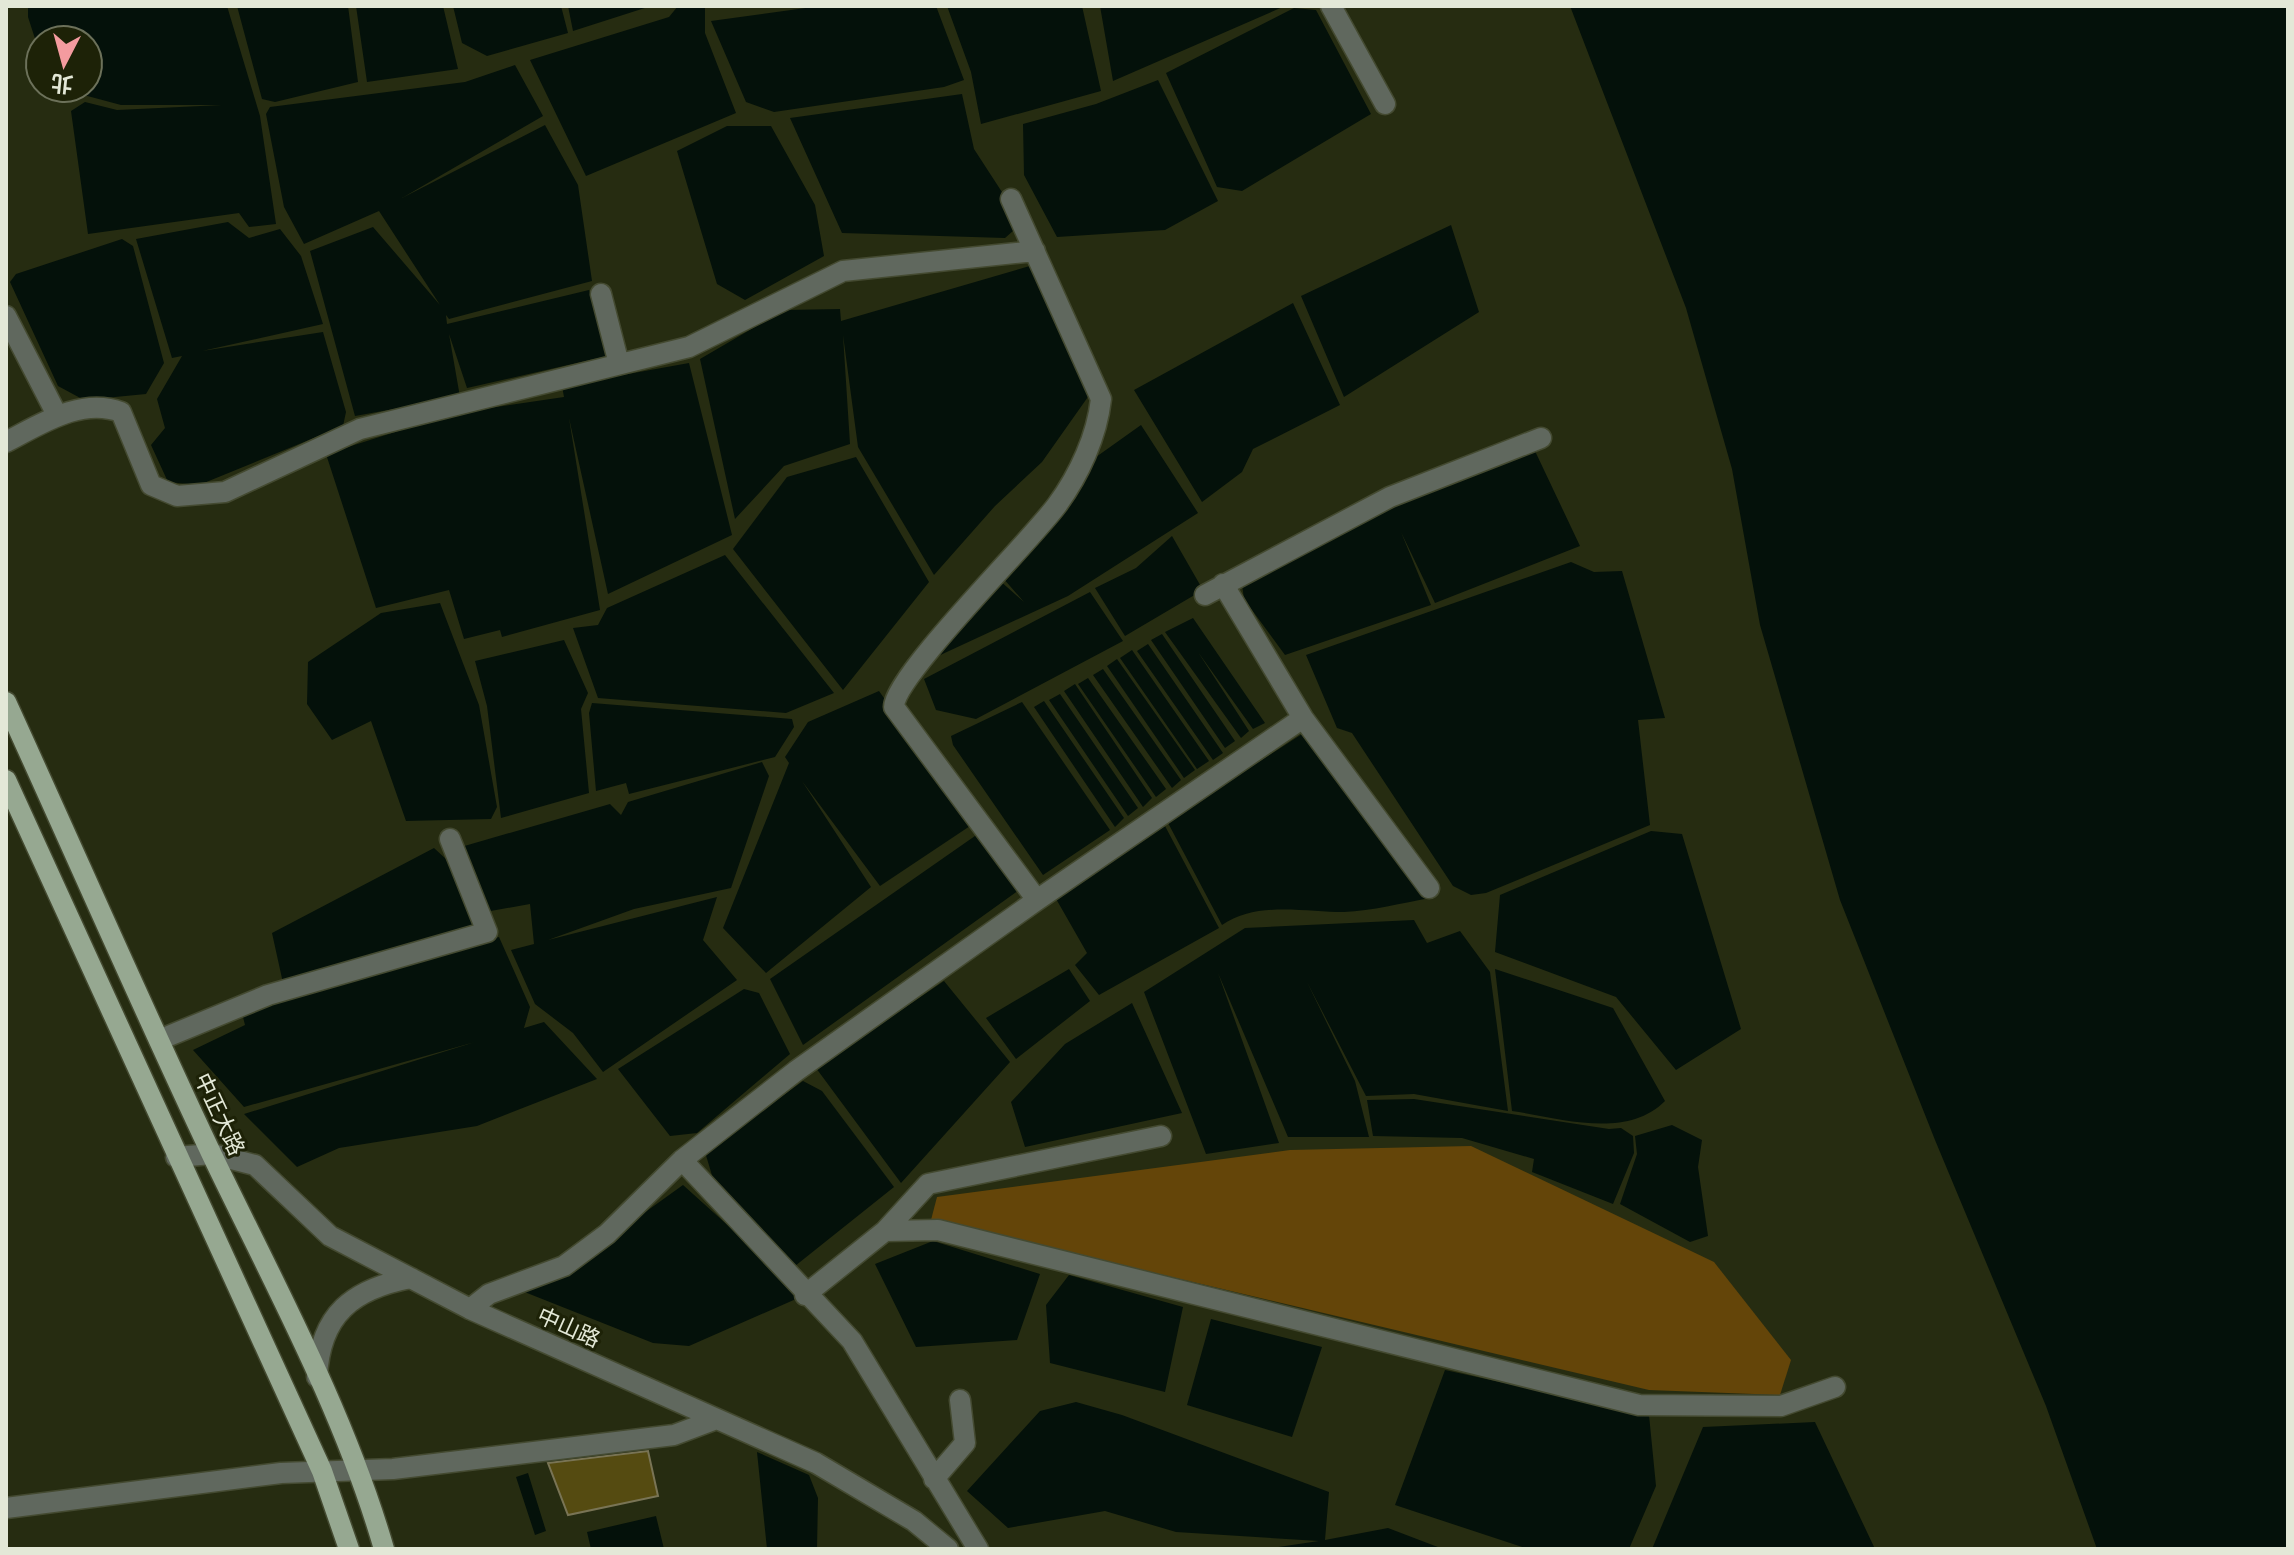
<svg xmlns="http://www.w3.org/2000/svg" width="2294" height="1555" viewBox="0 0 2294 1555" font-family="'PT Sans','Noto Sans TC',sans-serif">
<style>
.green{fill:#644509}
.water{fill:#04110a}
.building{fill:#554b11;stroke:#797455;stroke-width:2}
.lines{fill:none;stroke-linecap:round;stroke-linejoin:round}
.minor-casing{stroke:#444a31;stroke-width:23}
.major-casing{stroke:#444a31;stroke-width:23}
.minor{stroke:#60685e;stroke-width:20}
.major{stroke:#96a891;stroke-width:20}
.labels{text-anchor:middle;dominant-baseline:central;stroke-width:6;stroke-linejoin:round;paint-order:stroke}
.street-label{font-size:22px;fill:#e3e8d7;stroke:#1d2207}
</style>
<rect width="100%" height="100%" fill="#262c11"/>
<!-- green -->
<path class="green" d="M1471 1146 1714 1262 1791 1360 1780 1395 1649 1390 931 1220 937 1197 1290 1150Z"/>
<!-- water -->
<path class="water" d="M28 6H227L260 116 276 224 249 227 239 213 88 234 71 111 85 102 117 110 222 105H121L80 94 70 99 62 88H88V40H40V54L28 17Z
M237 6H348L358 82 275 102 262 99Z
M356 6H443L458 69 367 82Z
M453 6H561L568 33 487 56 462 43Z
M568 6H651L573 31Z
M678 6H705V33L736 113 586 176 530 60 669 17Z
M820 6H936L964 80 944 87 774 112 746 102 711 21Z
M947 6H1082L1101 91 981 124 971 72Z
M1100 6H1285L1113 81Z
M1570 6H2288V1549H2097L2046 1406 1935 1140 1840 900 1760 625 1732 469 1686 308Z
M1294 8 1316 10 1371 114 1242 191 1217 187 1166 73Z
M515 65 543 116 402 198 545 125 578 185 592 281 449 319 446 315 447 324 589 290 607 356 467 388 449 334 460 397 355 416 310 251 373 227 440 305 379 211 304 244 284 207 266 114 270 107 465 82Z
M1158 80 1218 201 1165 230 1057 237 1024 175 1023 124 1096 104Z
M962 94 974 149 1022 223 1005 238 842 233 790 118Z
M727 126H771L815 205 824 256 745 300 717 284 677 151Z
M228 222 249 238 280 229 301 256 323 324 202 351 323 332 346 412 343 426 199 485 168 482 151 445 165 428 157 399 182 356 172 358 136 239Z
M1451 225 1479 312 1344 397 1301 296Z
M122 239 133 246 164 363 146 394 84 400 58 386 10 282 16 274Z
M1040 263 1090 394 1042 462 995 506 934 575 858 447 843 335 850 444 784 466 735 519 700 359 784 310 840 309 841 321Z
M1293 303 1340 405 1253 449 1242 472 1202 502 1134 390Z
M689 363 732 535 608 594 569 418 600 610 502 637 500 630 464 639 449 590 376 608 326 454 455 413 564 397 562 386Z
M1141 425 1198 513 1068 596 936 657 999 580 1024 602 1003 578 1075 472Z
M1535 451 1580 546 1435 603 1401 532 1431 605 1285 655 1244 599 1241 577 1390 508Z
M856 457 929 582 843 690 733 549 787 477Z
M1172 536 1203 590 1125 636 1095 588 1136 568Z
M725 555 834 693 786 713 598 698 573 628 598 625 607 608Z
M1571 562 1594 572 1622 571 1665 718 1638 720 1650 825 1486 893 1471 895 1453 886 1352 733 1337 728 1306 655Z
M1090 592 1123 641 976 719 936 710 924 679Z
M440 603 479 705 497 807 491 819 406 821 371 721 332 740 307 704 308 662 381 613Z
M1193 618 1265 723 1253 729 1198 652 1249 731 1241 738 1165 632Z
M1162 634 1235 741 1225 748 1151 640Z
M564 640 588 693 581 709 589 793 501 818 487 706 475 661Z
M1148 644 1223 753 1213 760 1137 651Z
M1132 650 1209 761 1197 769 1120 658Z
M1117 659 1195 770 1184 778 1107 666Z
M1103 669 1181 780 1172 788 1093 675Z
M1088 678 1166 789 1156 797 1078 684Z
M1075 684 1152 798 1143 807 1064 691Z
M879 691 973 824 880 886 802 781 871 887 766 973 723 928 789 763 785 757 808 722Z
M1060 694 1138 808 1128 816 1049 700Z
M1044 701 1124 818 1115 827 1034 707Z
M1022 702 1110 830 1043 875 953 745 951 736Z
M592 703 792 719 794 727 775 757 629 794 626 783 596 791 589 713Z
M1316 725 1430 898C1402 903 1372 911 1344 912 1305 912 1256 901 1222 925L1167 821Z
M762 762 769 776 731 888 634 909 548 940 717 897 703 940 737 980 603 1072 573 1033 535 1004 511 950 534 944 530 904 485 912 461 847 610 804 621 815 628 802Z
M1165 826 1219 928 1099 995 1075 965 1087 953 1055 897Z
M985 829 1026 885 803 1045 770 979Z
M1651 831 1682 834 1741 1029 1676 1070 1616 997 1495 952 1500 895Z
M434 848 447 860 475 927 283 983 272 933Z
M1414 920 1427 943 1460 931 1490 972 1508 1111 1414 1094 1366 1096 1307 982 1355 1081 1369 1137H1288L1218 973 1279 1143 1206 1154 1144 992 1245 928Z
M499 937 530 1007 524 1028 544 1022 597 1079 477 1126 339 1148 297 1167 244 1114 475 1042 244 1107 193 1050 245 1025 242 1013 300 992Z
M1069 969 1090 1001 1016 1059 986 1018Z
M1495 969 1613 1008 1665 1101C1626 1140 1561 1118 1512 1111Z
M944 981 1010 1062 901 1183 816 1068Z
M744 989 759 993 790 1054 697 1133 670 1136 618 1069Z
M1132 1003 1182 1113 1025 1147 1011 1102 1065 1044Z
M803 1081 822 1091 894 1187 795 1266 714 1182 705 1152Z
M1414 1099 1609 1129 1621 1128 1633 1136 1634 1153 1613 1204 1532 1172 1534 1159 1462 1138 1373 1136 1367 1100Z
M1672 1125 1702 1140 1698 1167 1708 1236 1690 1242 1620 1204 1637 1154 1635 1136Z
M683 1185 805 1295 689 1346 653 1343 517 1289 619 1231Z
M933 1241 1040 1274 1017 1340 916 1347 875 1264Z
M1069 1275 1183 1307 1165 1392 1050 1363 1046 1305Z
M1211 1319 1322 1347 1292 1437 1187 1405Z
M1445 1370 1649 1415 1656 1486 1629 1549H1528L1395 1505Z
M1076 1402 1122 1415 1329 1492 1325 1540 1388 1528 1443 1549H1265L1319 1541 1176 1532 1105 1511 1008 1528 967 1491 1040 1411Z
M1815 1422 1875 1549H1652L1703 1427Z
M757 1452 809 1475 818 1498 817 1549H767Z
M528 1473 546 1531 535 1535 516 1477Z
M656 1516 664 1549H591L587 1532Z"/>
<!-- building -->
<path class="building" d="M648 1451 658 1496 568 1515 548 1463Z"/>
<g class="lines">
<!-- minor casing -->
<g class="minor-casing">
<path id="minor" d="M1331 6 1385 104
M1011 199 1101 399C1097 436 1079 475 1057 505 1031 541 894 676 894 707L1037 900
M601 294 619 364
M6 316 57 415
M6 442C41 424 81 397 121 412L151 485 177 496 225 492 360 429 689 347 843 271 1035 251
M1223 584 1303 718 1429 888
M1205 595 1390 497 1541 438
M159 1040 268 995 487 932 450 839
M176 1157 212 1154 255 1165 330 1236 470 1309 816 1463 914 1521 948 1549
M682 1160 852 1341 978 1549
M885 1231 928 1184 1161 1136
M805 1295 885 1231 938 1230 1639 1405 1781 1406 1835 1387
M470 1309 489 1294 564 1266 607 1234 682 1160 796 1071 1037 900 1303 718
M317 1377C320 1314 353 1289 411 1278
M934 1479 965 1443 960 1400
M6 1508 281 1473 393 1469 674 1435 714 1420"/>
</g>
<!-- major casing -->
<g class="major-casing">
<path id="major" d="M6 702C75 853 141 1005 212 1155 274 1284 344 1411 384 1549
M6 780 322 1471 349 1549"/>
</g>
<!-- minor -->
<use href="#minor" class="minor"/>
<!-- major -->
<use href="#major" class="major"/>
</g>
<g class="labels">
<!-- street labels -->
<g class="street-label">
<text transform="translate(220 1114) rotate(65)">中正大路</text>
<text transform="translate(569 1327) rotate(24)">中山路</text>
</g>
</g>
<!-- border -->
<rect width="2294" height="1555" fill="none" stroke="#e3e8d7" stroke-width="16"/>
<!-- north arrow -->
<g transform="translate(64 64) rotate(186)"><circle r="38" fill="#1d2207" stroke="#6c715a" stroke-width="2"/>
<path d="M0-6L14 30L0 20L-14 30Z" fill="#f49b9f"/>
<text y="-12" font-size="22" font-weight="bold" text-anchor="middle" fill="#e3e8d7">北</text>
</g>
</svg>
